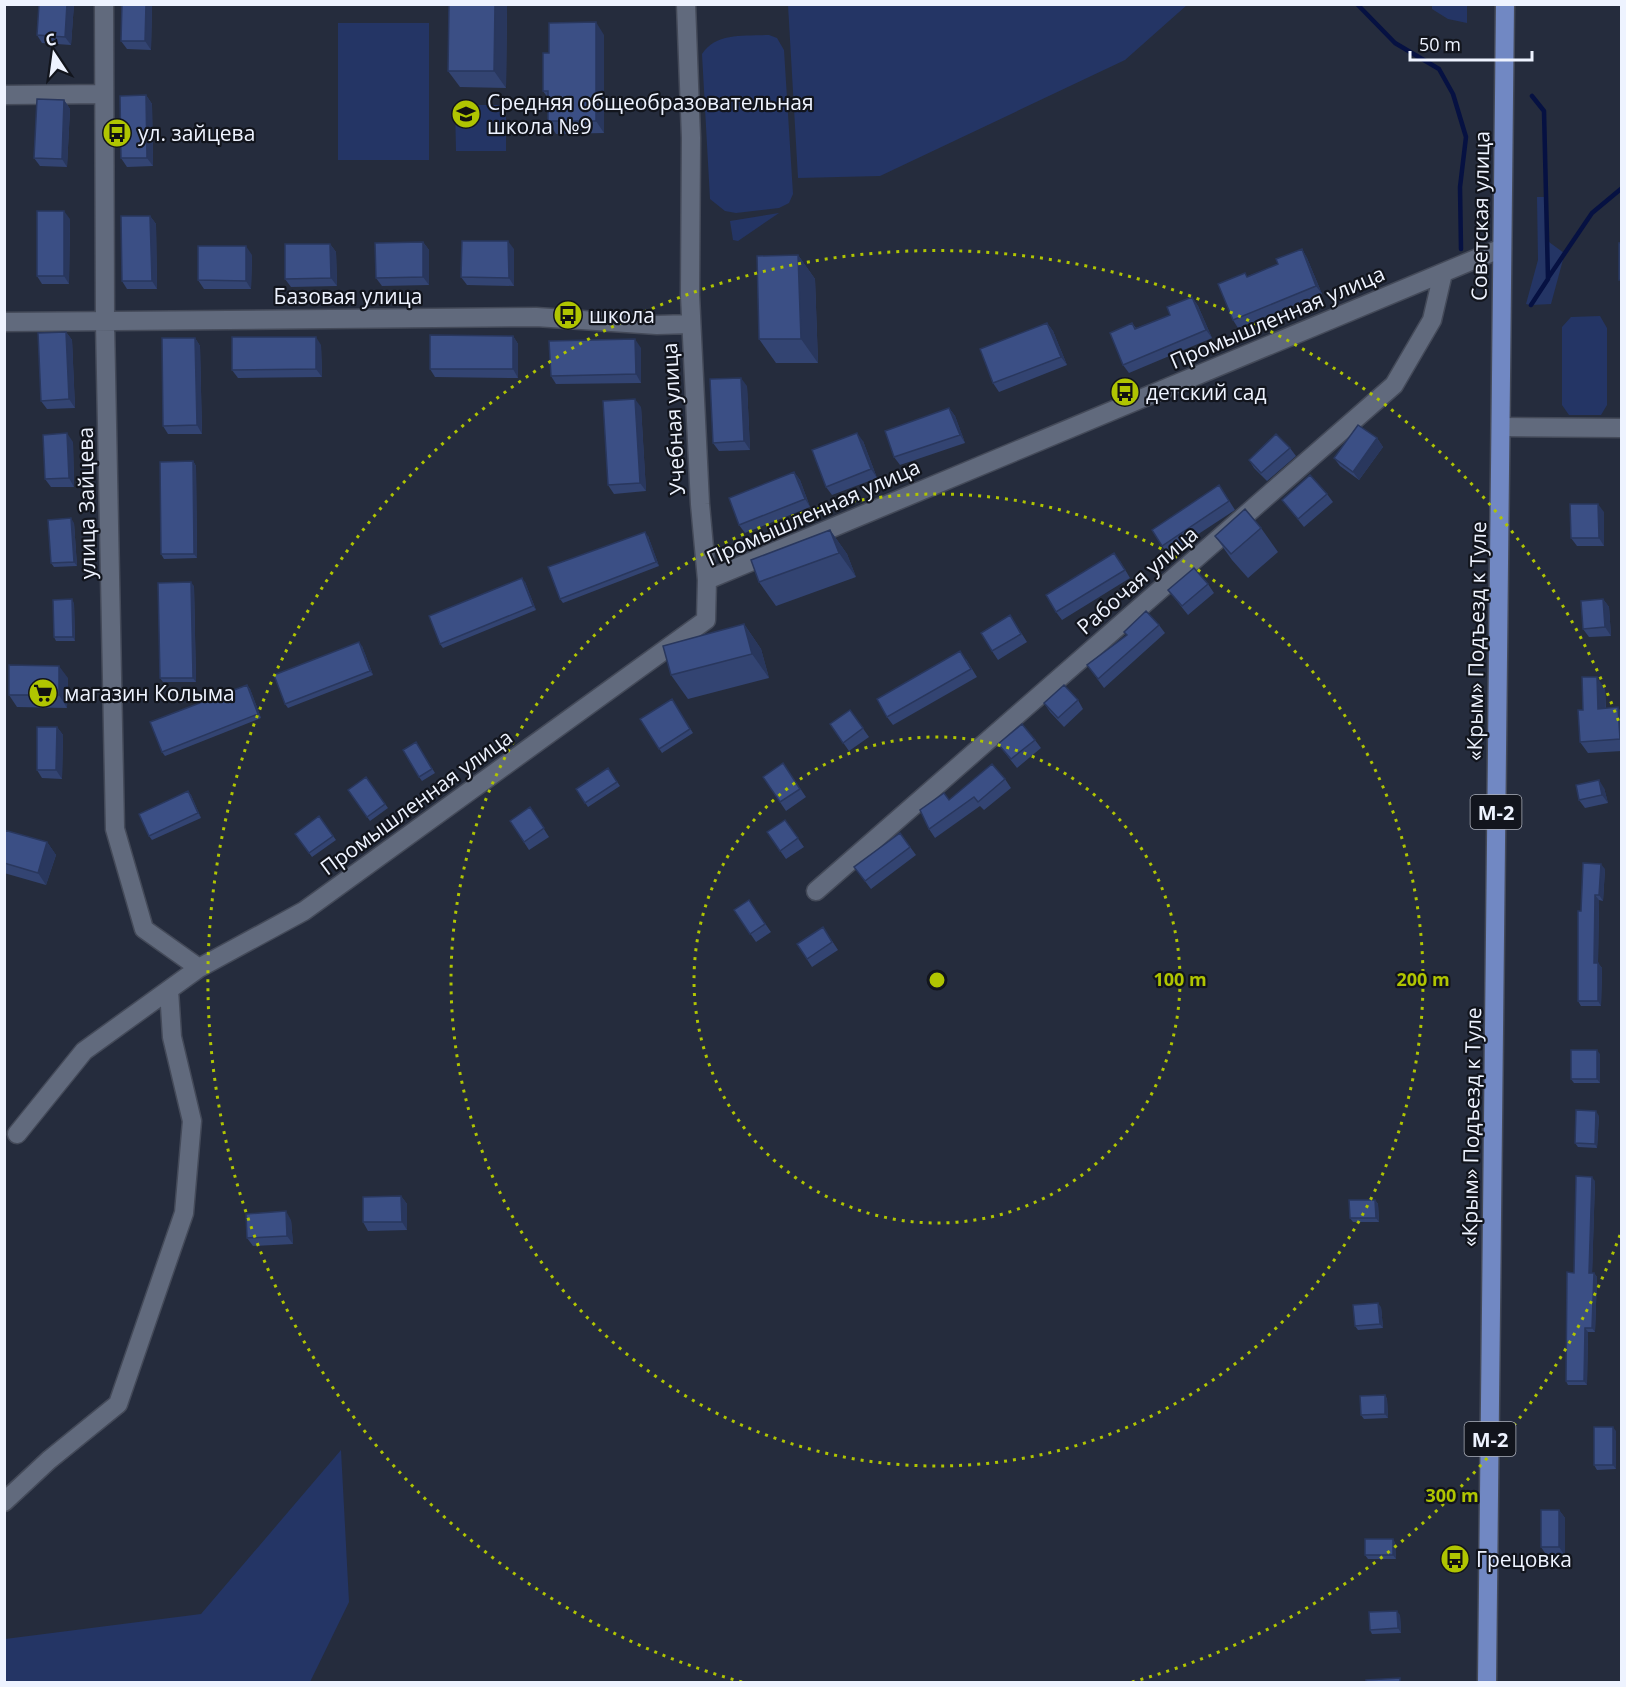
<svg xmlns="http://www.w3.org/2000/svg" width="1626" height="1687" viewBox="0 0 1626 1687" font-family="'Open Sans',sans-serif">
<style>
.green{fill:#243565}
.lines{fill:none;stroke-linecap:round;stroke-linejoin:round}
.stream{stroke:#061142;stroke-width:4.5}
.minor-casing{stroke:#444a59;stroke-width:21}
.major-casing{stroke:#444a59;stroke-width:21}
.minor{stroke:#616a7d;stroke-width:18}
.major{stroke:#7188c3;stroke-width:18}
.wall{fill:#334472}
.shaded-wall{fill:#29375d}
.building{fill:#3b4f85;stroke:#29375d;stroke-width:1.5}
.ring{fill:none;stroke:#b0c501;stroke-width:3;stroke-dasharray:3 6}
.labels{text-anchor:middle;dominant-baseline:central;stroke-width:4.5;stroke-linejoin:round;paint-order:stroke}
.shield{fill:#12151d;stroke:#acb0bb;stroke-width:1.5}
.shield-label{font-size:20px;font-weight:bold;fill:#eef3ff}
.poi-label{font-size:21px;fill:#eef3ff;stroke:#12151d;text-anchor:start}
.street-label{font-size:21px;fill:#eef3ff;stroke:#12151d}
.centre{fill:#b0c501;stroke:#12151d;stroke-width:3}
.ring-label{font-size:18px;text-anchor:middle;font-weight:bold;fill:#b0c501;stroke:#12151d;stroke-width:4.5;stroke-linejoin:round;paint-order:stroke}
</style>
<rect width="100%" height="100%" fill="#252c3d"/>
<!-- green -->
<path class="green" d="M788 5V4L1187 5 1125 60 880 176 798 178Z
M1432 5H1467V23L1448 19 1432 9Z
M338 23H429V160H338Z
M769 35 777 38 784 50 793 194 789 203 779 208 736 213 725 211 710 199 702 54C716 32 745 36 769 35Z
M455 105H506V151H456Z
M1537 197H1545L1547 278 1530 305 1526 304 1538 260Z
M779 213 738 241 733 240 730 221Z
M1549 242 1564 253 1549 276Z
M1564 256 1551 304 1532 305Z
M1600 316 1607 328V405L1601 415H1569L1562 405V327L1571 317Z
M341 1450 349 1602 310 1682H5V1639L201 1614Z"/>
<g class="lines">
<!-- stream -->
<path class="stream" d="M1357 4 1395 43 1439 69 1453 94 1466 137 1460 187 1461 249
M1548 278 1592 213 1622 188
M1531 305 1548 279 1544 111 1532 96"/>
<!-- minor casing -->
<g class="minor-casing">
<path id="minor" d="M104 4 105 323 115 829 144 929 199 968
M4 95 104 94
M4 322 536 317 657 325 691 324
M1501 427 1622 428
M707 580 1502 248
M816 891 1394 385 1432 320 1443 273
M17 1134 84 1051 199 968 304 911 706 620 707 580 700 504 690 295 691 138 686 4
M4 1502 49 1460 118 1404 184 1213 192 1121 172 1037 169 990"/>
</g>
<!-- major casing -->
<g class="major-casing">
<path id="major" d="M1487 1682 1505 4"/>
</g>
<!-- minor -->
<use href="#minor" class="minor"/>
<!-- major -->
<use href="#major" class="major"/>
</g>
<!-- wall -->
<path class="wall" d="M39 4H74L71 45 42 43 37 35Z
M122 4H152L151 50 127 49 121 41Z
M449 4H507L506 88 460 87 448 71Z
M604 35V133L556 134 548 121V98L543 91 549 53Z
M146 95 152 104 153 166 127 167 121 158Z
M64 100 70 109 67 167 40 166 34 158Z
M150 216 156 224 157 289H127L122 281Z
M70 219 69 284H42L37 276Z
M423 242 429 250V285L382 286 376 278Z
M330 244 336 252 337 286 291 287 285 279Z
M514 249V286L467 285 461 277Z
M1302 249 1307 258 1322 294 1238 328 1233 320 1248 276 1278 264Z
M252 255 251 289H204L198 280Z
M798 255 815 279 818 363H776L759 339Z
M1192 297 1198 306 1212 338 1129 373 1123 365 1132 323 1136 328 1170 315Z
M1047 323 1053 331 1067 365 999 392 993 383Z
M66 332 72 340 75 408 47 409 41 401Z
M513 336 518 344V378L435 377 430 369Z
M195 338 200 346 202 434H168L163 426Z
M321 345 322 377 238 378 232 370Z
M641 348V383L556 384 551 376Z
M747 386 750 450 719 451 713 443Z
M641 407 646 491 614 494 608 485Z
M949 408 955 416 965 443 900 465 894 457Z
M1377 438 1383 447 1359 480 1340 466 1334 458Z
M863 441 877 478 832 495 826 487Z
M73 442 74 487H51L45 479Z
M1290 448 1296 456 1267 481 1254 468 1249 460Z
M193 461 196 466 197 558 164 559 161 554Z
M794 472 800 480 810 507 745 533 739 525Z
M1225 494 1235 510 1168 554 1162 546Z
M1327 494 1333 502 1304 527 1282 500Z
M1604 512V546H1577L1571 538Z
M74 523 77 566 54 567 51 563Z
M1261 528 1278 552 1248 578 1232 560 1215 536Z
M830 530 847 554 856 577 776 606 759 582Z
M648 536 659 566 563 603 560 599Z
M1120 561 1130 578 1062 620 1056 612Z
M525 582 536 610 443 648 440 644Z
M1208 584 1214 593 1188 615 1168 590Z
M194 586 196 682H163L160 678Z
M1603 599 1609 607 1611 636 1589 637 1583 629Z
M74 603 75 641H56L54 637Z
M1010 615 1027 642 998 660 992 651Z
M744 624 761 649 769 678 688 699 671 675Z
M1159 625 1165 633 1104 688 1087 665 1127 635 1124 632Z
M362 646 373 675 288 708 285 704Z
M966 659 977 677 893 725 887 717Z
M68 678 67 708 17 707 9 695Z
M247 685 250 689 261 718 165 756 162 752Z
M1605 689 1606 708 1622 713V751L1588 753 1580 742 1583 710Z
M672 699 693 733 662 753 640 719Z
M1078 700 1083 709 1064 727 1050 712 1044 703Z
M850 710 869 737 849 751 830 724Z
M57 727 63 735 62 779 42 778 37 770Z
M1035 740 1041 748 1017 768 998 744Z
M416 742 435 773 422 781 419 777Z
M783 763 806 797 786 811 763 777Z
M608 768 620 786 588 807 576 789Z
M366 777 388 808 370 821 348 790Z
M1005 779 1011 788 984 810 980 806 935 838 929 829 949 800Z
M1604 788 1608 803 1585 808 1579 800Z
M188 791 191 795 201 818 152 840 149 836Z
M530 807 549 837 529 850 510 821Z
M319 816 336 840 312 857 295 834Z
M785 820 804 847 786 859 767 832Z
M4 830 47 842 56 855 46 885 4 873Z
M900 833 916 855 871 889 854 867Z
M1605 869 1603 901 1599 900 1598 963 1602 968 1601 1006H1581L1578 1001 1581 911Z
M749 900 771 932 756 942 734 910Z
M823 927 838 950 812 967 797 944Z
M1600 1054V1083H1574L1571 1079Z
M1599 1116 1597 1148 1578 1147 1575 1143Z
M1595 1181 1592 1273H1594L1597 1277 1595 1332H1588L1587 1385H1568L1566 1381 1574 1273Z
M401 1196 407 1204V1230L368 1231 363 1222Z
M1375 1200 1378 1204 1379 1222H1353L1350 1218Z
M291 1220 293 1244 253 1246 247 1238Z
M1381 1307 1383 1328 1358 1330 1355 1326Z
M1385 1395 1387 1399 1388 1418 1364 1419 1361 1415Z
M1616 1431V1469L1597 1470 1594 1465Z
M1559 1510 1565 1518V1556H1547L1541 1547Z
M1393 1539 1395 1543 1396 1559H1368L1365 1555Z
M1400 1615 1401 1633 1372 1634 1370 1630Z"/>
<!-- shaded-wall -->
<path class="shaded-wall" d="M67 4H74L71 45 65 37Z
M146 4H152L151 50 145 41Z
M495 4H507L506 88 494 71Z
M596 22 604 35V133L596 121Z
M146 95 152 104 153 166 147 158Z
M64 100 70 109 67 167 62 159Z
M64 211 70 219 69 284 64 276Z
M150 216 156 224 157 289 152 281Z
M508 241 514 249V286L509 278Z
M423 242 429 250V285L423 277Z
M330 244 336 252 337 286 331 278Z
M246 246 252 255 251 289 246 281Z
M1302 249 1307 258 1322 294 1316 286Z
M798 255 815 279 818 363 801 339Z
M1192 297 1198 306 1212 338 1206 330Z
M1047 323 1053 331 1067 365 1061 357Z
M66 332 72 340 75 408 69 399Z
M513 336 518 344V378L513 369Z
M316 337 321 345 322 377 316 369Z
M195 338 200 346 202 434 197 425Z
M635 339 641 348V383L636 374Z
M741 378 747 386 750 450 744 441Z
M635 399 641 407 646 491 640 483Z
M949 408 955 416 965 443 960 435Z
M67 433 73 442 74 487 69 478Z
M857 433 863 441 877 478 871 469Z
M1377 438 1383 447 1359 480 1353 472Z
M193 461 196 466 197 558 194 554Z
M794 472 800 480 810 507 805 499Z
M1598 504 1604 512V546L1599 538Z
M71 518 74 523 77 566 74 562Z
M830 530 847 554 856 577 839 553Z
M645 532 648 536 659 566 656 562Z
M522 578 525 582 536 610 533 606Z
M191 582 194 586 196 682 193 678Z
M72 599 74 603 75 641 73 637Z
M1603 599 1609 607 1611 636 1605 627Z
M744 624 761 649 769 678 752 654Z
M359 642 362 646 373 675 370 671Z
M59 666 68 678 67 708 59 695Z
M1597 677 1605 689 1606 720 1598 709Z
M247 685 250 689 261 718 258 714Z
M1618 707 1622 713V741L1620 739Z
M57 727 63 735 62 779 56 770Z
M1599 780 1604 788 1608 803 1602 795Z
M188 791 191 795 201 818 198 813Z
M47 842 56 855 46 885 38 873Z
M1601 864 1605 869 1603 901 1599 895Z
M1595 895 1599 900 1598 963 1602 968 1601 1006 1598 1001 1594 963Z
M1597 1050 1600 1054V1083L1597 1079Z
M1596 1111 1599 1116 1597 1148 1595 1144Z
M1592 1177 1595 1181 1592 1277 1589 1273Z
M401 1196 407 1204V1230L402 1222Z
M1375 1200 1378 1204 1379 1222 1376 1218Z
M286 1211 291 1220 293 1244 287 1236Z
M1594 1273 1597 1277 1595 1332 1592 1328Z
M1378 1303 1381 1307 1383 1328 1380 1324Z
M1585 1328 1588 1332 1587 1385 1584 1381Z
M1385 1395 1387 1399 1388 1418 1385 1414Z
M1613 1427 1616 1431V1469L1613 1465Z
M1559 1510 1565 1518V1556L1559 1547Z
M1393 1539 1395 1543 1396 1559 1393 1555Z
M1397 1611 1400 1615 1401 1633 1398 1628Z"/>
<!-- building -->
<path class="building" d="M39 4H67L65 37 37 35Z
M122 4H146L145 41H121Z
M449 4H495L494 71H448Z
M596 22V121H548V91H543V53H549V23Z
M146 95 147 158H121L120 96Z
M37 99 64 100 62 159 34 158Z
M37 211H64V276H37Z
M121 216H150L152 281H122Z
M462 241H508L509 278 461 277Z
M423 242V277L376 278 375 243Z
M1619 243H1622V280H1619Z
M285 244H330L331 278 285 279Z
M198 246H246V281L198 280Z
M1302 249 1316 286 1233 320 1218 284 1245 273 1247 277 1278 264 1276 259Z
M798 255 801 339H759L757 256Z
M1192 297 1206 330 1123 365 1110 333 1132 323 1135 329 1170 315 1167 307Z
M1047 323 1061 357 993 383 980 349Z
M66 332 69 399 41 401 38 333Z
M430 335 513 336V369H430Z
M232 337H316V369L232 370Z
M162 338H195L197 425 163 426Z
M635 339 636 374 551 376 549 341Z
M741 378 744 441 713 443 710 379Z
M635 399 640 483 608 485 603 401Z
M949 408 960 435 894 457 885 431Z
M1358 425 1377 438 1353 472 1334 458Z
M67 433 69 478 45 479 43 435Z
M857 433 871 469 826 487 812 450Z
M1276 434 1290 448 1261 473 1249 460Z
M193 461 194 554H161L160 462Z
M794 472 805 499 739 525 729 498Z
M1310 475 1327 494 1298 519 1282 500Z
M1219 485 1229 501 1162 546 1152 530Z
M1570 504H1598L1599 538H1571Z
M1245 509 1261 528 1231 554 1215 536Z
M71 518 74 562 51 563 48 520Z
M830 530 839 553 759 582 751 560Z
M645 532 656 562 560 599 548 567Z
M1114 553 1125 570 1056 612 1046 595Z
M1194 568 1208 584 1182 606 1168 590Z
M522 578 533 606 440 644 429 616Z
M191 582 193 678H160L158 583Z
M72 599 73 637H54L53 600Z
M1603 599 1605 627 1583 629 1581 601Z
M1146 611 1159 625 1098 679 1087 665 1127 635 1124 632Z
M1010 615 1021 634 992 651 981 633Z
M744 624 752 654 671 675 663 646Z
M359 642 370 671 285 704 274 675Z
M960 651 971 669 887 717 877 699Z
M9 665 59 666V695H9Z
M1582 677H1597L1598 709 1618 707 1620 739 1580 742 1578 710H1583Z
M247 685 258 714 162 752 150 722Z
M1064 685 1078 700 1058 718 1044 703Z
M672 699 690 729 659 749 640 719Z
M850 710 863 728 843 743 830 724Z
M1022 724 1035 740 1011 759 998 744Z
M37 727H57L56 770H37Z
M416 742 432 769 419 777 403 750Z
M783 763 800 789 780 802 763 777Z
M992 764 1005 779 978 802 974 797 929 829 920 810 944 793 949 800Z
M608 768 617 782 585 803 576 789Z
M366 777 385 804 367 817 348 790Z
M1599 780 1602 795 1579 800 1576 785Z
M188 791 198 813 149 836 139 814Z
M530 807 544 828 524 842 510 821Z
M319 816 333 836 309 853 295 834Z
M785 820 798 838 780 851 767 832Z
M4 830 47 842 38 873 4 863Z
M900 833 910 847 865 881 854 867Z
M1583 863 1601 864 1599 895H1595L1594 963H1598V1001H1578V911H1581Z
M749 900 765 924 750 934 734 910Z
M823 927 832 942 807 959 797 944Z
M1571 1050H1597V1079H1571Z
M1576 1110 1596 1111 1595 1144 1575 1143Z
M1576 1176 1592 1177 1589 1273H1594L1592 1328H1585L1584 1381H1566L1567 1272 1574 1273Z
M401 1196 402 1222H363V1197Z
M1349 1200H1375L1376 1218H1350Z
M286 1211 287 1236 247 1238 246 1214Z
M1378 1303 1380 1324 1355 1326 1353 1305Z
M1385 1395V1414L1361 1415 1360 1396Z
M1594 1427H1613V1465H1594Z
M1541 1510H1559V1547H1541Z
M1365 1539H1393V1555H1365Z
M1397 1611 1398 1628 1370 1630 1369 1612Z
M1400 1678V1683H1366V1680Z"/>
<!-- distance rings -->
<g class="ring">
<circle cx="937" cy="980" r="243"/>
<circle cx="937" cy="980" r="486"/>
<path d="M1620 1235A729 729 0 0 1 1132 1682M742 1682A729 729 0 1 1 1620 725"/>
</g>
<!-- icons -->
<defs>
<g id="school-disc" transform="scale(1.5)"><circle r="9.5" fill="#b0c501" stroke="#12151d"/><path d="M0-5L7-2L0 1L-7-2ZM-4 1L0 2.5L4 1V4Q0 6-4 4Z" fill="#111"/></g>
<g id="bus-disc" transform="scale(1.5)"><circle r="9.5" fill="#b0c501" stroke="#12151d"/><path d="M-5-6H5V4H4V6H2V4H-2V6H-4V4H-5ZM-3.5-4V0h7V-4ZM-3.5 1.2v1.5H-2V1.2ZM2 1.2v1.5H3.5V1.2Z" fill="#111"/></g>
<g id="supermarket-disc" transform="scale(1.5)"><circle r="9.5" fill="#b0c501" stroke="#12151d"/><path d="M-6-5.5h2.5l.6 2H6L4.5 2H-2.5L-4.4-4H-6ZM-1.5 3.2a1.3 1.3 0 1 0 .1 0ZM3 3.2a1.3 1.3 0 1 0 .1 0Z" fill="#111"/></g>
</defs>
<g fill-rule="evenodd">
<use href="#school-disc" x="466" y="114"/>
<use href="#bus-disc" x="117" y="133"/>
<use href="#bus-disc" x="568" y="315"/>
<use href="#bus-disc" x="1125" y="392"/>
<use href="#supermarket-disc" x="43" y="693"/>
<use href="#bus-disc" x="1455" y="1559"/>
</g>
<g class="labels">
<!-- shield labels -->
<g class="shield">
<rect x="1470.5" y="795" width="51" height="34" rx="4.5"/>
<rect x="1464.5" y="1422" width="51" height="34" rx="4.5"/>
</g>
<g class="shield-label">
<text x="1496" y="812">М-2</text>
<text x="1490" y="1439">М-2</text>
</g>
<!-- poi labels -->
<g class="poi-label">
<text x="487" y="102">Средняя общеобразовательная<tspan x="487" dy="24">школа №9</tspan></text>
<text x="138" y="133">ул. зайцева</text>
<text x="589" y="315">школа</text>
<text x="1146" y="392">детский сад</text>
<text x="64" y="693">магазин Колыма</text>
<text x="1476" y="1559">Грецовка</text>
</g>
<!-- street labels -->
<g class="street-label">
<text transform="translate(1480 216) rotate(-89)">Советская улица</text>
<text x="348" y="296">Базовая улица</text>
<text transform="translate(1277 317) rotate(-23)">Промышленная улица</text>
<text transform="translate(673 419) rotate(-93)">Учебная улица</text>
<text transform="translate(86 503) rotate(-91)">улица Зайцева</text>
<text transform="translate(813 512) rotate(-24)">Промышленная улица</text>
<text transform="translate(1137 580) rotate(-41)">Рабочая улица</text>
<text transform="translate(1476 641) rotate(-89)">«Крым» Подъезд к Туле</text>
<text transform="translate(416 802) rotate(-36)">Промышленная улица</text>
<text transform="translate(1471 1127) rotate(-89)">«Крым» Подъезд к Туле</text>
</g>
</g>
<circle cx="937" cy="980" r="9" class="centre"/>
<g class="ring-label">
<text x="1180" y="986">100 m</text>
<text x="1423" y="986">200 m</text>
<text x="1452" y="1502">300 m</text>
</g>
<!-- border -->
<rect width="1626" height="1687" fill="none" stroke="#eef3ff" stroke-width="12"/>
<!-- north arrow -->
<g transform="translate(54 54) rotate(347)" stroke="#12151d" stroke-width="4.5" paint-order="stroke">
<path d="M0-4.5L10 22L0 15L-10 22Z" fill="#eef3ff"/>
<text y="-9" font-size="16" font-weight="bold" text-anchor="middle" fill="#eef3ff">С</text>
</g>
<!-- scale -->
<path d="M1410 51v9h122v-9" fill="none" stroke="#eef3ff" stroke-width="3"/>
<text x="1419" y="51" font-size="18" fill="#eef3ff" stroke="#12151d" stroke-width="4.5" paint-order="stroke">50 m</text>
</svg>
